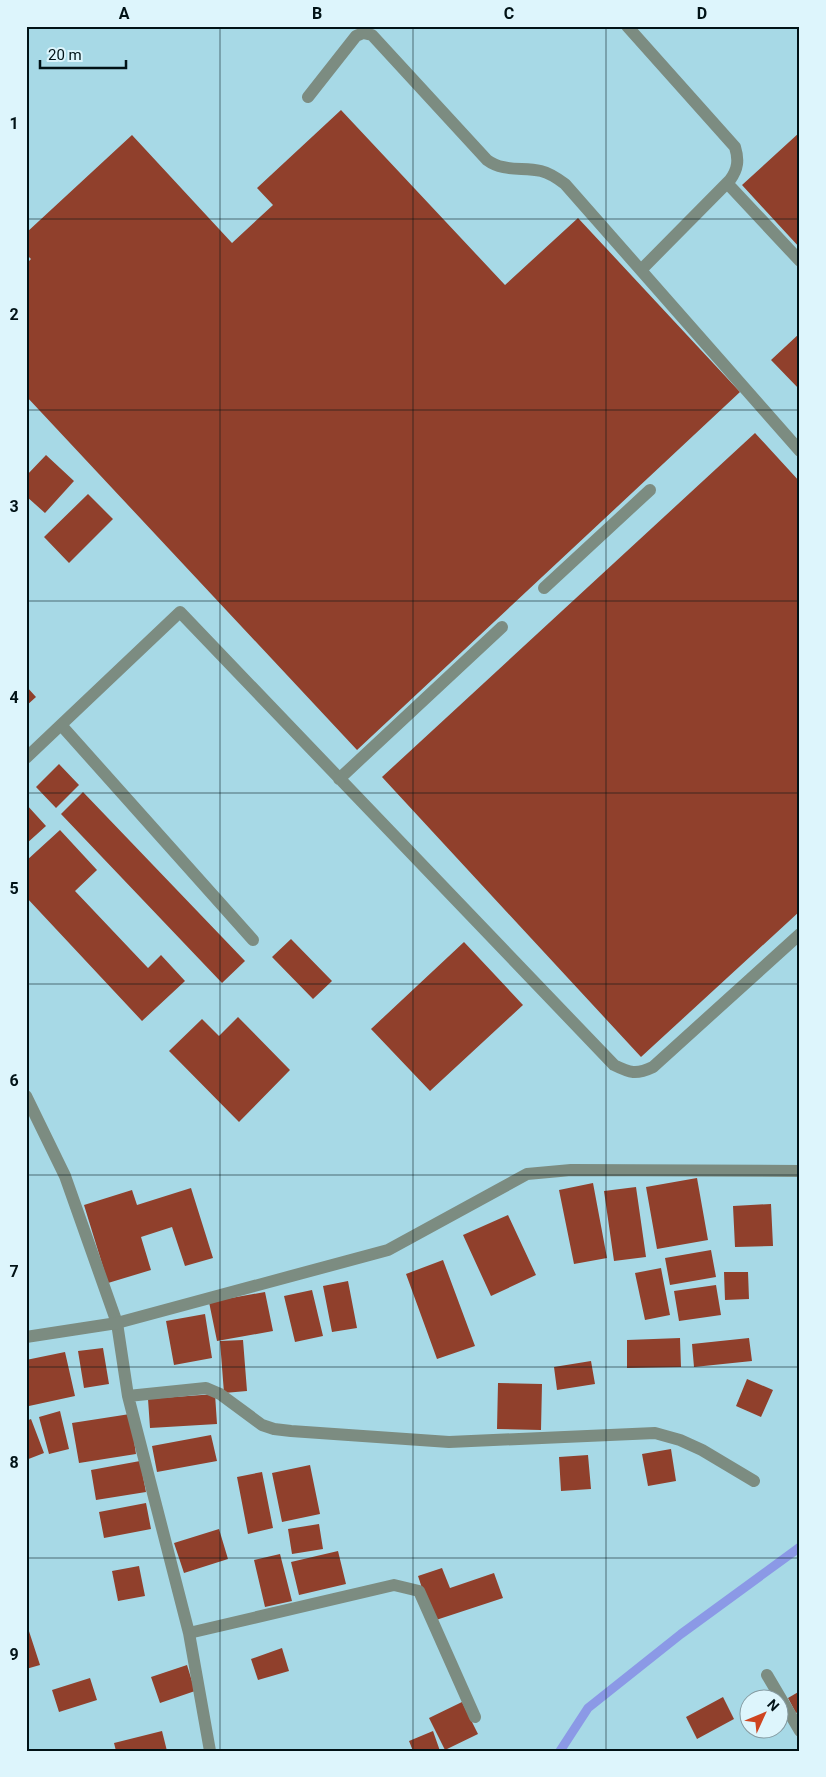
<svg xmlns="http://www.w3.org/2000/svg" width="826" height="1777" viewBox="0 0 826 1777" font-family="Roboto,sans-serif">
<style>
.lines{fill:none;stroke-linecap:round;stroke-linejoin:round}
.stream{stroke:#8b99e6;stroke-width:9}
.building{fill:#90402c}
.service{stroke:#7c8c81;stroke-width:12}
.minor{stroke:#7c8c81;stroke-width:12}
.tertiary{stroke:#7c8c81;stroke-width:12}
.grid{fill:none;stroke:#011216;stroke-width:1;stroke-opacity:0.55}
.neatline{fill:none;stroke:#011216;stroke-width:2}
.grid-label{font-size:16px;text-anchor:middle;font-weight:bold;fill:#011216}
</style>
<rect width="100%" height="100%" fill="#a7d9e6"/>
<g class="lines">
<!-- stream -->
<path class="stream" d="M560 1751 588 1708 681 1634 800 1547"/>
</g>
<!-- building -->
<path class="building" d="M341 110 505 285 578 218 740 392 357 750 26 396V264L31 259 26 254V233L132 135 232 243 273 205 257 188Z
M800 132V248L742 185Z
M800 333V390L771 360Z
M755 433 800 482V911L641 1057 382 777Z
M46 455 74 481 45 513 26 496V476Z
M88 494 113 519 69 563 44 537Z
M26 686 36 697 26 706Z
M59 764 79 785 56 808 36 787Z
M83 792 245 961 222 983 61 814Z
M26 804 46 826 26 844Z
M60 830 97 870 75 891 148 968 161 955 185 981 142 1021 26 897V861Z
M291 939 332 981 313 999 272 957Z
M464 942 523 1005 430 1091 371 1029Z
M238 1017 290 1070 239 1122 169 1051 202 1019 219 1036Z
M697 1178 708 1240 657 1249 646 1187Z
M593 1183 607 1258 574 1264 559 1190Z
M636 1187 646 1257 614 1261 604 1191Z
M191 1188 213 1258 185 1266 172 1227 141 1237 151 1270 108 1283 84 1205 132 1190 137 1205Z
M771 1204 773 1246 735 1247 733 1206Z
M508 1215 536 1275 491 1296 463 1235Z
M711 1250 716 1277 670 1285 665 1258Z
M443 1260 475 1346 437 1359 406 1274Z
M661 1268 670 1315 645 1320 635 1273Z
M724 1272H748L749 1299 725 1300Z
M348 1281 357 1328 332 1332 323 1286Z
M716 1285 721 1315 679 1321 674 1291Z
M312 1290 323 1336 295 1342 284 1296Z
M265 1292 273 1331 217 1341 209 1302Z
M205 1314 212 1358 174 1365 166 1321Z
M680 1338 681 1367 627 1368V1340Z
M749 1338 752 1361 694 1367 692 1344Z
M243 1340 247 1391 224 1393 220 1341Z
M103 1348 109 1384 84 1388 78 1351Z
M65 1352 75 1396 29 1406 26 1395V1360Z
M591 1361 595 1384 557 1390 554 1367Z
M747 1379 773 1390 761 1417 736 1406Z
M498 1383 542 1384 541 1430 497 1429Z
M215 1394 217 1424 150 1428 148 1399Z
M60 1411 69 1449 49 1454 39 1417Z
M130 1414 136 1454 79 1463 72 1423Z
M31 1419 44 1453 26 1460V1421Z
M211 1435 217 1461 157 1472 152 1446Z
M671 1449 676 1481 648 1486 642 1454Z
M588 1455 591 1489 561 1491 559 1457Z
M140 1461 146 1492 96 1500 91 1470Z
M310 1465 320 1514 282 1522 272 1473Z
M262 1472 273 1528 248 1534 237 1477Z
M146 1503 151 1529 104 1538 99 1512Z
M319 1524 323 1549 292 1554 288 1529Z
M219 1529 228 1559 184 1573 174 1543Z
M338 1551 346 1584 299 1595 291 1562Z
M280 1554 292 1601 265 1607 254 1560Z
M139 1566 145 1596 118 1601 112 1571Z
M442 1568 450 1588 494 1573 503 1598 433 1621 418 1576Z
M26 1622 40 1665 26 1669Z
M282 1648 289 1671 258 1680 251 1659Z
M187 1665 195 1691 160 1703 151 1677Z
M90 1678 97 1700 59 1712 52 1690Z
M800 1691V1711L796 1713 788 1698Z
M723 1697 734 1719 697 1739 686 1717Z
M462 1702 478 1734 445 1750 429 1718Z
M162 1731 167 1751H116L114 1743Z
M433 1731 440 1751H413L409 1741Z"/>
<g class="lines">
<!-- service -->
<path class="service" d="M627 26 735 147C739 160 738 169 730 180L641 270
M308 97 356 36 363 33 372 35 487 160C503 172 522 167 541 171 550 173 557 178 565 184L800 451
M727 183 800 261
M544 588 650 490
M61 725 253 940
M26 758 180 612 614 1065C630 1073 636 1075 653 1067L800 934
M339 779 502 627"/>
<!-- minor -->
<path class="minor" d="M26 1096 65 1176 117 1323 128 1396 189 1633 210 1751
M128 1396 206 1388 220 1394 262 1425 274 1429 291 1431 449 1442 655 1433 680 1440 702 1450 754 1481
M189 1633 394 1585 419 1591 475 1717
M767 1675 800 1731"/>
<!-- tertiary -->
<path class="tertiary" d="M26 1337 117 1323 388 1250 527 1174 571 1170 800 1171"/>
</g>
<!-- grid -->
<path class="grid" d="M220 26V1751M413 26V1751M606 26V1751M26 219H800M26 410H800M26 601H800M26 793H800M26 984H800M26 1175H800M26 1367H800M26 1558H800"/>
<!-- border -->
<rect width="826" height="1777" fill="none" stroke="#ddf5fc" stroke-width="55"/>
<!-- north arrow -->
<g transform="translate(764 1714) rotate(46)"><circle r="24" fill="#ddf5fc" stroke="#859aa0"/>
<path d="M0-4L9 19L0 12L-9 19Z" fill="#ce4420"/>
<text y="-8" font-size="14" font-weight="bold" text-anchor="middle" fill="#011216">N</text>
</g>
<!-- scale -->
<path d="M40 60v8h86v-8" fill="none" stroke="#011216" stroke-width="2.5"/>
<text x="48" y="60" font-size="15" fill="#011216" stroke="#ddf5fc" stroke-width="4" paint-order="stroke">20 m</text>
<rect x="28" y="28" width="770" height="1722" class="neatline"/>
<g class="grid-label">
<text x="124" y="19">A</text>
<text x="317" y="19">B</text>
<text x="509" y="19">C</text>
<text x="702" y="19">D</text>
<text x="14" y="129">1</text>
<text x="14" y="320">2</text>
<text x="14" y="512">3</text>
<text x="14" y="703">4</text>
<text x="14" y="894">5</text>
<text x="14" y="1086">6</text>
<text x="14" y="1277">7</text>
<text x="14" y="1468">8</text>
<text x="14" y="1660">9</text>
</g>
</svg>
